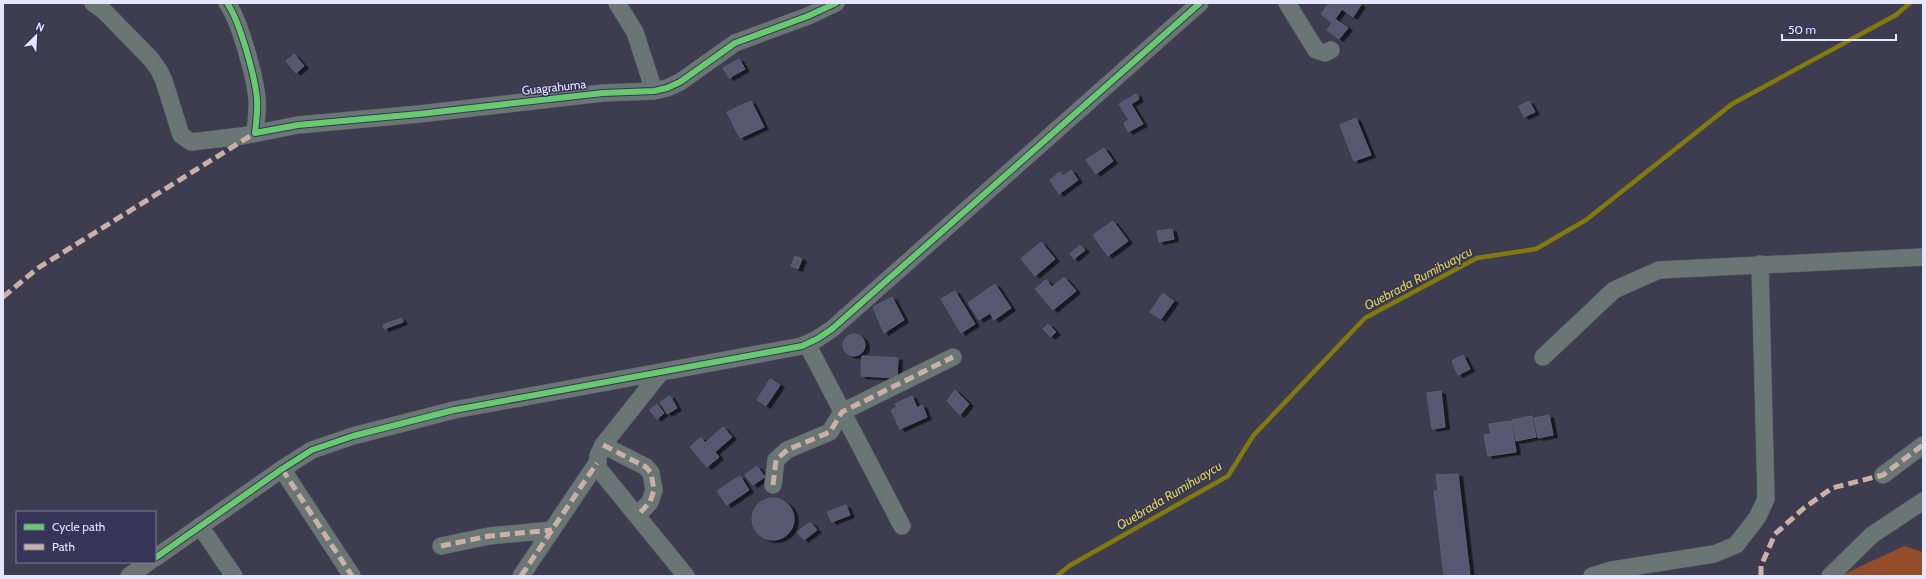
<svg xmlns="http://www.w3.org/2000/svg" width="1926" height="579" viewBox="0 0 1926 579" font-family="Cabin,sans-serif">
<style>
.forest{fill:#944c2b}
.lines{fill:none;stroke-linecap:round;stroke-linejoin:round}
.stream{stroke:#837a0d;stroke-width:4.5}
.building{fill:#54596f;stroke:#5d6170;filter:url(#shadow)}
.minor-casing{stroke:#5a5a6a;stroke-width:18}
.minor{stroke:#6a7673;stroke-width:17}
.quiet{stroke:#cab0a6;stroke-width:5;stroke-dasharray:10 5;stroke-linecap:butt}
.cycleway-casing{stroke:#363558;stroke-width:8}
.cycleway{stroke:#67ca6e;stroke-width:6}
.labels{text-anchor:middle;dominant-baseline:central;stroke-width:3;stroke-linejoin:round;paint-order:stroke}
.street-label{font-size:12px;fill:#e5e6fd;stroke:#363558}
.water-label{font-size:13px;font-style:italic;fill:#ded249;stroke:#363558}
</style>
<defs>
<filter id="shadow"><feDropShadow dx="4.5" dy="2.5" stdDeviation="0" flood-color="#0009"/></filter>
</defs>
<rect width="100%" height="100%" fill="#3e3d50"/>
<!-- forest -->
<path class="forest" d="M1904 546 1923 552V576H1840Z"/>
<g class="lines">
<!-- stream -->
<path class="stream" d="M1057 576 1069 566 1228 476 1253 436 1365 318 1477 258 1536 249 1586 220 1732 104 1896 15 1910 3"/>
</g>
<!-- building -->
<path class="building" d="M1329 3H1358L1361 5 1353 17 1342 9 1335 19 1348 28 1339 39 1327 30 1332 23 1321 14Z
M294 54 304 66 296 73 286 61Z
M739 59 745 69 729 78 723 68Z
M1136 94 1139 99 1131 104 1143 124 1128 132 1124 123 1129 120 1119 104Z
M751 101 764 127 740 138 727 112Z
M1529 101 1535 112 1524 117 1519 106Z
M1356 118 1371 155 1354 161 1340 125Z
M1104 148 1113 161 1096 174 1086 160Z
M1071 170 1078 180 1059 194 1050 180 1060 172 1063 176Z
M1113 221 1128 241 1108 256 1093 235Z
M1172 229 1174 239 1159 242 1157 231Z
M1041 242 1055 259 1035 276 1021 259Z
M1080 245 1085 250 1074 259 1070 254Z
M795 256 802 259 798 269 791 266Z
M1064 277 1076 291 1053 310 1035 289 1046 280 1052 287Z
M995 284 1011 308 994 320 990 313 979 320 968 303Z
M955 291 975 324 961 333 941 299Z
M1163 293 1174 301 1161 319 1150 312Z
M892 297 904 320 884 333 873 307Z
M401 318 403 322 384 329 383 325Z
M1048 324 1056 332 1051 337 1043 329Z
M843 345a11 11 0 1 1 22 0a11 11 0 1 1-22 0Z
M1463 355 1470 369 1458 375 1452 361Z
M862 356 898 358 897 378 861 376Z
M770 379 780 385 766 406 757 400Z
M955 390 969 404 960 415 947 401Z
M1441 391 1445 427 1432 429 1427 393Z
M670 396 677 408 667 414 660 402Z
M912 396 917 408 922 405 927 417 900 429 891 410 897 407 895 404Z
M657 404 664 413 657 419 650 410Z
M1549 415 1553 435 1538 438 1534 418Z
M1532 416 1536 437 1516 441 1512 420Z
M1511 421 1516 452 1488 456 1484 435 1491 434 1489 424Z
M723 427 732 437 715 452 719 457 707 467 690 447 701 437 705 443Z
M757 466 765 477 753 485 745 475Z
M1458 474 1470 576H1444L1434 491H1438L1436 475Z
M740 476 749 490 727 505 717 491Z
M752 519a21 21 0 1 1 42 0a21 21 0 1 1-42 0Z
M846 505 850 515 832 522 827 512Z
M810 522 817 530 804 540 797 532Z"/>
<g class="lines">
<!-- minor casing -->
<g class="minor-casing">
<path id="minor" d="M93 3 104 11 151 59 160 72 164 81 181 135 191 142 242 136 298 125 419 114 603 93 654 91 667 88 680 82 735 43 808 16 836 3
M227 3C240 21 255 77 257 99 258 111 256 122 255 133
M617 3 635 32 654 91
M1287 3 1316 50 1325 53 1331 50
M807 344 902 526
M1543 357 1614 290 1659 270 1923 257
M661 372 603 445 598 456V468L686 576
M603 445 646 467 651 473 654 490 650 502 637 516
M282 469 352 576
M1883 475 1923 445
M773 485 776 460 787 450 830 432 842 412 953 357
M200 526 234 576
M441 546 489 536 552 530
M155 558 282 469 312 450 353 436 454 410 802 346 817 339 832 329 1200 3
M129 576 149 562
M521 576 597 463
M1592 576 1612 570 1714 554 1736 545 1757 518 1766 499 1760 264
M1830 576 1872 535 1923 501"/>
</g>
<!-- minor -->
<use href="#minor" class="minor"/>
<!-- quiet -->
<path class="quiet" d="M3 297 38 268 255 133
M603 445 646 467 651 473 654 490 650 502 637 516
M282 469 352 576
M773 485 776 460 787 450 830 432 842 412 953 357
M441 546 489 536 552 530
M521 576 597 463
M1761 576V566L1775 534 1804 508 1832 488 1883 475 1923 445"/>
<!-- cycleway casing -->
<g class="cycleway-casing">
<path id="cycleway" d="M227 3C240 21 255 77 257 99 258 111 256 122 255 133L298 125 419 114 603 93 654 91 667 88 680 82 735 43 808 16 836 3
M155 558 282 469 312 450 353 436 454 410 802 346 817 339 832 329 1200 3"/>
</g>
<!-- cycleway -->
<use href="#cycleway" class="cycleway"/>
</g>
<g class="labels">
<!-- street labels -->
<g class="street-label">
<text transform="translate(554 87) rotate(-6)">Guagrahuma</text>
</g>
<!-- water labels -->
<g class="water-label">
<text transform="translate(1418 278) rotate(-28)">Quebrada Rumihuaycu</text>
<text transform="translate(1169 495) rotate(-31)">Quebrada Rumihuaycu</text>
</g>
</g>
<!-- border -->
<rect width="1926" height="579" fill="none" stroke="#e5e6fd" stroke-width="8"/>
<!-- legend -->
<rect x="16" y="511" width="140" height="52" fill="#363558" stroke="#7c7c9a"/>
<rect x="24" y="524" width="20" height="6" fill="#67ca6e" stroke="#7c7c9a"/>
<text x="52" y="531" font-size="12" fill="#e5e6fd">Cycle path</text>
<rect x="24" y="544" width="20" height="6" fill="#cab0a6" stroke="#7c7c9a"/>
<text x="52" y="551" font-size="12" fill="#e5e6fd">Path</text>
<!-- north arrow -->
<g transform="translate(36 36) rotate(24)" stroke="#363558" stroke-width="3" paint-order="stroke">
<path d="M0-3L7 15L0 10L-7 15Z" fill="#e5e6fd"/>
<text y="-6" font-size="11" font-weight="bold" text-anchor="middle" fill="#e5e6fd">N</text>
</g>
<!-- scale -->
<path d="M1782 34v6h114v-6" fill="none" stroke="#e5e6fd" stroke-width="2"/>
<text x="1788" y="34" font-size="12" fill="#e5e6fd" stroke="#363558" stroke-width="3" paint-order="stroke">50 m</text>
</svg>
